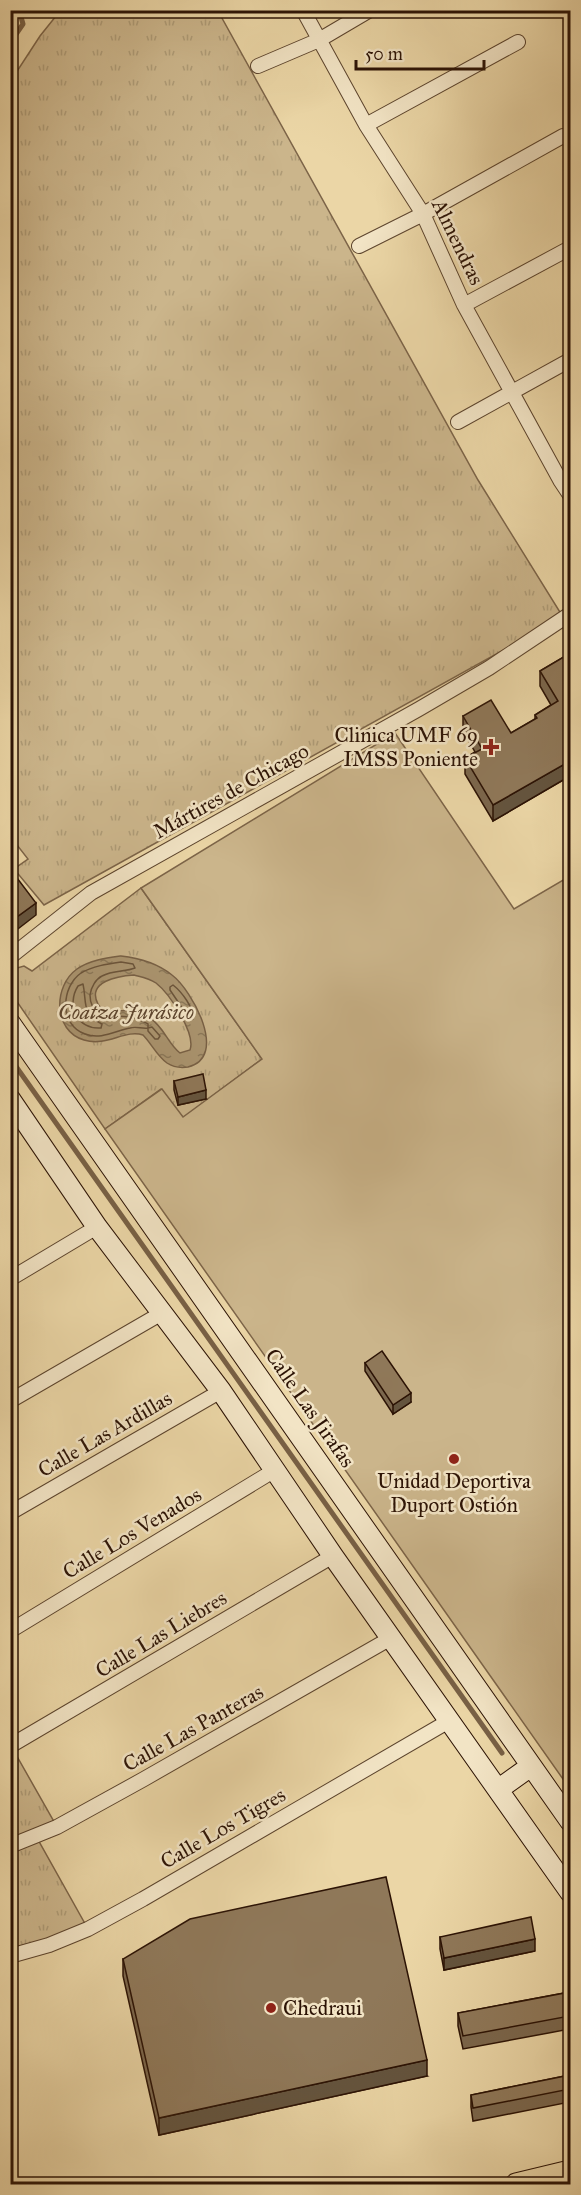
<svg xmlns="http://www.w3.org/2000/svg" width="581" height="2195" viewBox="0 0 581 2195" font-family="'IM FELL Great Primer',serif">
<style>
.grass{fill:url(#grass-tufts);stroke:#7c6448;stroke-width:1.5}
.garden{fill:#cbb58b;stroke:#7c6448;stroke-width:1.5}
.water{fill:url(#water-ripples);stroke:#786045;stroke-width:1.5;fill-rule:evenodd}
.lines{fill:none;stroke-linecap:round;stroke-linejoin:round}
.shore{stroke:#6b543a;stroke-width:1.5}
.stream{stroke:#786045;stroke-width:5}
.street-casing{stroke:#5c442d;stroke-width:16}
.secondary-casing{stroke:#2c1305;stroke-width:22}
.primary-casing{stroke:#2c1305;stroke-width:23}
.street{stroke:#f2e4c5;stroke-width:14}
.secondary{stroke:#f2e4c5;stroke-width:20}
.primary{stroke:#ebd6a6;stroke-width:21}
.wall{fill:#7b674d;stroke:#2c1305;stroke-width:1.5}
.shaded-wall{fill:#64543e;stroke:#2c1305;stroke-width:1.5}
.building{fill:#8f7859;stroke:#2c1305;stroke-width:1.5}
.poi-dot{fill:#8f2418;stroke:#f2e4c5;stroke-width:2}
.labels{text-anchor:middle;dominant-baseline:central;stroke-width:5;stroke-linejoin:round;paint-order:stroke}
.street-label{font-size:21px;fill:#2c1305;stroke:#f2e4c5}
.poi-label{font-size:21px;fill:#2c1305;stroke:#f2e4c5;text-anchor:end}
.park-label{font-size:21px;font-style:italic;fill:#5c442d;stroke:#f2e4c5}
</style>
<defs>
<pattern id="grass-tufts" width="24" height="20" patternUnits="userSpaceOnUse" patternTransform="scale(1.5)"><rect width="24" height="20" fill="#cbb58b"/><path d="M3 7l-1-3M5 7V3M7 7l1-3M15 17l-1-3M17 17v-4M19 17l1-3" fill="none" stroke="#ae9b76"/></pattern>
<pattern id="water-ripples" width="26" height="14" patternUnits="userSpaceOnUse" patternTransform="scale(1.5)"><rect width="26" height="14" fill="#aa946f"/><path d="M2 4q2-2 4 0t4 0M15 11q2-2 4 0t4 0" fill="none" stroke="#8b7859"/></pattern>
</defs>
<rect width="100%" height="100%" fill="#ebd6a6"/>
<filter id="stains"><feTurbulence type="fractalNoise" baseFrequency=".00333" numOctaves="4"/><feColorMatrix values="0 0 0 0 .2 0 0 0 0 .09 0 0 0 0 .02 0 0 0 .5 -.17"/></filter>
<radialGradient id="worn" r=".72"><stop offset=".6" stop-color="#630" stop-opacity="0"/><stop offset="1" stop-color="#630" stop-opacity=".3"/></radialGradient>
<!-- grass -->
<path class="grass" d="M60 11H218L478 480 563 617 44 905 14 869 28 859 10 836V82L40 36Z
M141 888 262 1059 183 1118 161 1089 105 1129 11 993 10 970 24 966 32 971Z
M10 1744 57 1827 36 1836 88 1929 10 1956Z"/>
<!-- garden -->
<path class="garden" d="M395 733 514 909 570 876V1789L105 1129 162 1089 183 1117 262 1059 141 888Z"/>
<!-- water -->
<path class="water" d="M121 956C140 958 157 963 172 975 192 990 229 1057 188 1067 181 1068 173 1067 167 1063 157 1056 151 1043 143 1035 125 1029 107 1047 84 1040 53 1031 53 986 77 969 90 960 106 958 121 956ZM134 975C142 977 149 978 156 983 170 994 196 1034 190 1050L180 1053C168 1044 164 1027 150 1018 145 1015 139 1012 133 1011 123 1009 104 1015 98 1004 86 981 119 976 134 975Z"/>
<g class="lines">
<!-- shore -->
<path class="shore" d="M121 962 133 964 135 968C125 972 113 970 102 976 96 979 91 987 90 995 90 1020 114 1015 130 1017 137 1018 142 1021 148 1024V1028L152 1027 160 1036 158 1039H155L148 1031V1028C142 1029 136 1026 130 1028 115 1031 101 1040 85 1034 59 1025 61 987 81 973 93 966 107 964 121 962Z
M83 984C87 1002 81 1014 102 1024L101 1028C77 1030 66 1005 78 986Z
M173 985C182 992 194 1008 193 1019L189 1018 170 990V987Z"/>
<!-- stream -->
<path class="stream" d="M10 43 23 24 19 10
M10 1058 502 1753"/>
<!-- street casing -->
<g class="street-casing">
<path id="street" d="M303 10 366 125 423 214 464 305 560 480 570 495
M258 66 319 40 370 10
M366 125 518 42
M359 246 423 214 563 136
M464 305 570 248
M458 422 570 360
M10 957 91 893 419 709 489 668 570 614
M10 1279 97 1227
M10 1401 162 1313
M10 1513 221 1391
M10 1631 275 1470
M10 1746 333 1556
M10 1846 57 1827 144 1779 391 1638
M10 1956 49 1945 88 1929 143 1899 449 1721"/>
</g>
<!-- secondary casing -->
<g class="secondary-casing">
<path id="secondary" d="M10 1023 570 1821
M10 1099 97 1227 221 1391 333 1556 570 1892
M499 1789 531 1766"/>
</g>
<!-- primary casing -->
<g class="primary-casing">
<path id="primary" d="M516 2184 570 2171"/>
</g>
<!-- street -->
<use href="#street" class="street"/>
<!-- secondary -->
<use href="#secondary" class="secondary"/>
<!-- primary -->
<use href="#primary" class="primary"/>
</g>
<!-- wall -->
<path class="wall" d="M567 655 570 776 493 821 465 774V758L475 752 463 731V716L511 733 535 719V715L551 705 540 686V671Z
M174 1081 206 1099 178 1105 174 1090Z
M365 1363 411 1402 393 1414 365 1371Z
M440 1937 535 1951 444 1970 440 1949Z
M123 1959 427 2076 159 2135 123 1976Z
M570 1992V2029L463 2049 458 2026V2013Z
M570 2075V2102L473 2121 471 2107V2095Z"/>
<!-- shaded-wall -->
<path class="shaded-wall" d="M570 761V776L493 821V805Z
M36 903V915L10 935V922Z
M206 1090V1099L178 1105V1097Z
M411 1393V1402L393 1414V1405Z
M535 1939V1951L444 1970V1958Z
M427 2060V2076L159 2135V2118Z"/>
<!-- building -->
<path class="building" d="M567 655 570 661V761L493 805 465 758 482 749 463 716 491 700 511 733 537 718 535 715 558 701 540 671Z
M10 870H11L36 903 10 922Z
M203 1074 206 1090 178 1097 174 1081Z
M382 1351 411 1393 393 1405 365 1363Z
M386 1877 427 2060 159 2118 123 1959 190 1919Z
M531 1917 535 1939 444 1958 440 1937Z
M570 1992V2016L463 2036 458 2013Z
M570 2075V2089L473 2108 471 2095Z"/>
<!-- markers -->
<g class="poi-dot">
<path d="M488 738h6v6h6v6h-6v6h-6v-6h-6v-6h6z"/>
<circle cx="454" cy="1459" r="6"/>
<circle cx="271" cy="2008" r="6"/>
</g>
<g class="labels">
<!-- street labels -->
<g class="street-label">
<text transform="translate(458 242) rotate(64)">Almendras</text>
<text transform="translate(231 791) rotate(-29)">Mártires de Chicago</text>
<text transform="translate(310 1408) rotate(55)">Calle Las Jirafas</text>
<text transform="translate(105 1434) rotate(-30)">Calle Las Ardillas</text>
<text transform="translate(132 1533) rotate(-31)">Calle Los Venados</text>
<text transform="translate(161 1634) rotate(-31)">Calle Las Liebres</text>
<text transform="translate(193 1728) rotate(-29)">Calle Las Panteras</text>
<text transform="translate(223 1828) rotate(-30)">Calle Los Tigres</text>
</g>
<!-- poi labels -->
<g class="poi-label">
<text x="478" y="735">Clinica UMF 69<tspan x="478" dy="24">IMSS Poniente</tspan></text>
<text x="454" y="1481" text-anchor="middle">Unidad Deportiva<tspan x="454" dy="24">Duport Ostión</tspan></text>
<text x="283" y="2008" text-anchor="start">Chedraui</text>
</g>
<!-- park labels -->
<g class="park-label">
<text x="126" y="1012">Coatza Jurásico</text>
</g>
</g>
<!-- margin -->
<rect width="581" height="2195" fill="none" stroke="#ebd6a6" stroke-width="36"/>
<rect x="12" y="12" width="557" height="2171" fill="none" stroke="#2c1305" stroke-width="3"/>
<rect x="18" y="18" width="545" height="2159" fill="none" stroke="#2c1305" stroke-width="1.5"/>
<!-- scale -->
<path d="M356 60v9h128v-9" fill="none" stroke="#2c1305" stroke-width="3"/>
<text x="365" y="60" font-size="18" fill="#2c1305" stroke="#f2e4c5" stroke-width="4.5" paint-order="stroke">50 m</text>
<rect width="100%" height="100%" filter="url(#stains)"/>
<rect width="100%" height="100%" fill="url(#worn)"/>
</svg>
